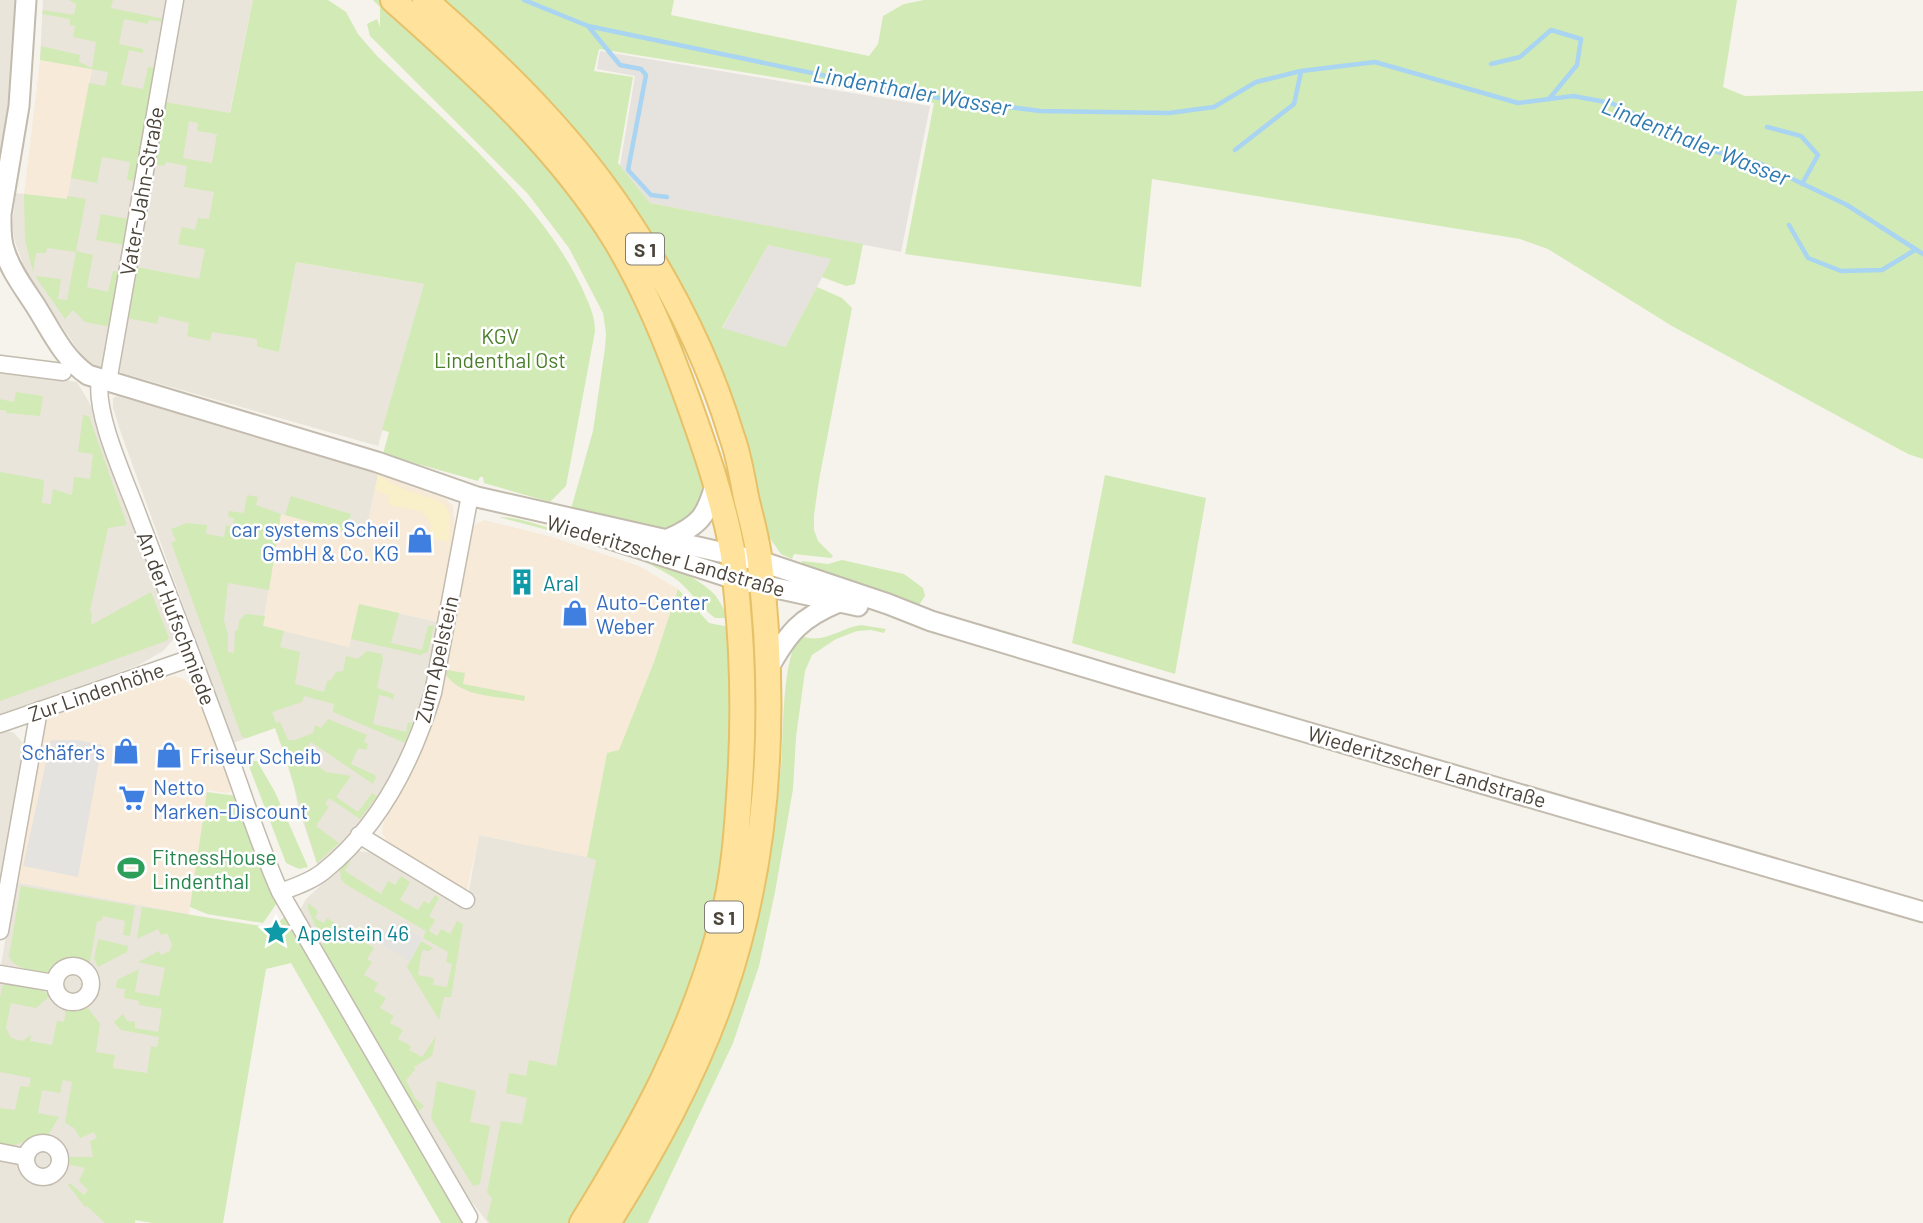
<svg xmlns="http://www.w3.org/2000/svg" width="1923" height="1223" viewBox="0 0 1923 1223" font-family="Barlow,sans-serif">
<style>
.residential{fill:#eae5da}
.commercial{fill:#f7ead8}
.industrial{fill:#e6e2dd}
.green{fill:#d2eab5;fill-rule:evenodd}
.sand{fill:#f9efc9}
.parking{fill:#e5e3e0}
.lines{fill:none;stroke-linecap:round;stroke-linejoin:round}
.stream{stroke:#a9d4f2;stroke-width:4.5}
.minor-casing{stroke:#c2bbae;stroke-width:19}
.tertiary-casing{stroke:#c2bbae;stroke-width:23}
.primary-casing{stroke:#e6c16a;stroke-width:28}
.minor{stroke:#fff;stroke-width:16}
.tertiary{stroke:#fff;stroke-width:19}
.primary{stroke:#ffe39c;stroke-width:24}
.labels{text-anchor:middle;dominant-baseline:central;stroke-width:5;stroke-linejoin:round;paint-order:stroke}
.shield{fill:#fff;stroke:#817c74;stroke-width:2}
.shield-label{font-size:19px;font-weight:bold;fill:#4b4439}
.street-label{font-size:21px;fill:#4b4439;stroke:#fff}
.park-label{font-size:21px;fill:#4a7f2a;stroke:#fff}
.shop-label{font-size:21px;fill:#366cbe;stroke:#fff;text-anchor:start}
.culture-label{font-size:21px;fill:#0d838f;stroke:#fff;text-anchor:start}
.leisure-label{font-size:21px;fill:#27864d;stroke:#fff;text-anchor:start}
.water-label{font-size:23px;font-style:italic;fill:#2e7ab2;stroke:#fff}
</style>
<rect width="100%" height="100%" fill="#f6f3ec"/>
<!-- residential -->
<path class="residential" d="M0 0H18L13 81 0 166Z
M43 0H167L104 372 83 357 28 277 15 242 12 226 16 193 67 198 92 69 40 60Z
M181 0H253L227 125 294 139 257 347 279 352 296 262 424 284 378 446 122 373 118 369Z
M0 371 77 382 90 404 175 632 173 640 163 651 139 665 0 715Z
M117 396 379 470 365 537 281 514 263 625 349 647 359 604 438 622 422 704 413 733 384 792 346 841 318 867 298 807 291 771 275 728 233 743 121 433 113 408V398Z
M2 729 14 733 22 742 26 752 0 903V730Z
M479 835 597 859 525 1223H488L464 1192 299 912 306 899 358 851 375 853 466 906Z
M15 882 189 914 135 1223H0V971Z"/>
<!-- commercial -->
<path class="commercial" d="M40 60 92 69 67 199 24 194Z
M379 470 404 484 446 499 453 506 455 528 438 622 359 604 349 647 263 626 281 514 365 537Z
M484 520 549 536 639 566 678 589 654 662 619 751 607 753 587 857 479 835 467 890 388 843 382 833 383 823 417 760 436 712 466 541 475 525Z
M175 676 184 679 198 693 234 790 227 793 208 790 189 914 15 882 42 730 47 720 53 713 122 688Z"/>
<!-- industrial -->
<path class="industrial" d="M600 51 930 106 901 252 650 203 620 166 635 76 597 69Z
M768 245 832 259 785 347 722 329Z"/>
<!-- green -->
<path class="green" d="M69 0H113L111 8 164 19V22L149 20 148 24 124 19 119 44 143 49V53L129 50 121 85 143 89 148 67 154 68 135 181 127 180 130 162 102 157 97 183 71 178 89 83 105 86 108 72 40 60 41 46 80 55 79 62 92 68 96 42 73 37 75 26 70 25V19L42 14 43 10 74 15 76 4Z
M253 0H328L346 12 358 34 377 56C446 123 539 199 581 286 588 302 595 314 595 331L566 486 550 502 484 483 483 477H480L478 481 383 454 389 432 382 430 424 284 296 262 279 352 257 347V339L212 332 210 341 187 336 189 323 159 316 157 324 127 318 137 267 199 279 205 249 178 244 182 227 195 230 198 218 209 219 214 192 184 187 187 166 166 162 164 166 153 164 164 102 230 113ZM189 121 198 123 197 131 217 134 212 163 183 158Z
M373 0H381L527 138 598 231 647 314 706 490 701 510 671 529H661L571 509 593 431 605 348 606 333 603 313 569 248 528 194 370 36 367 24 377 19 380 27V7Z
M440 0H674L671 15 869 56 878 44 883 16 904 4 924 0H1737L1723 87 1745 96 1923 91V459L1908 454 1672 326 1548 249 1520 239 1152 179 1141 287 905 254 934 103 599 49 594 71 633 77 618 163 650 203 863 244 855 284 846 286 822 277 831 259 768 245 722 328 785 347 817 287 842 298 852 308 819 480 814 515V530L818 541 833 556 831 558 794 554 792 559 781 554 769 537 753 468 719 370Z
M24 194 67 199V196L86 199 76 251 93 255 87 287 108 292 113 271 121 272 111 327 85 322 73 310 65 319 35 276 61 279 58 299 67 300 76 252 47 248 46 253H36L33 272 25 240Z
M101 214 128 219 125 245 96 240Z
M16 392 43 396 40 416 6 413V410H0V399L14 402Z
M83 415 89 416 127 525 108 528 90 611 92 613 91 625 151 592 169 638 166 641 0 701V472L44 480 42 503 51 504 53 489 72 495 74 477 90 479 93 454 78 452Z
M1105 475 1206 498 1175 674 1072 643Z
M247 495 258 497 256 505 281 514 269 590 228 583 224 620 228 635V652L234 653 235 630H238L239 621 245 614 265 616 263 626 284 631 280 647 300 652 295 684 324 692 327 681 331 680 336 672 343 671 346 656 358 659 367 651 382 654 383 659 377 688 394 694 393 700 389 697 379 695 373 724 406 732 408 722 412 723 405 743 333 712 334 704 304 696 302 702 272 712 276 723 280 722 288 740H295L313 733 315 725 321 728 328 719 367 735 364 742 368 744 366 750 358 748 351 764 375 775 376 777 373 784 311 742 302 755 326 772 351 776 336 797 358 812 372 793 377 796 360 819 329 798 325 804 329 806 316 826 339 843 317 863C302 818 292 773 275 728L247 738 242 737 171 542 176 541 171 529 187 523 207 525 206 534 224 537 226 525 233 527 234 518 228 517 229 511 244 513Z
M291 496 351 514 346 532 285 515Z
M499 517C518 517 538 525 556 530 601 543 676 560 711 591 719 598 723 608 728 618H715L711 615C698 604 687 586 673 577 623 546 555 533 499 517Z
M842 560 904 574 923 588 925 596 919 605H913L801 564 802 561 828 564Z
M678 589 709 623 729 627 731 636V805L715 920 662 1066 570 1223H490L487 1219 492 1198 487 1193 501 1121 522 1124 527 1098 506 1093 509 1073 526 1076 529 1060 556 1066 596 860 587 857 607 753 619 750 654 662Z
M359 604 399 613 391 643 422 650 428 626 434 625 428 652 420 655 351 639Z
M861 625 886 629 884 633 871 630 857 631 836 639 812 655 805 671 796 737 793 789 775 892 759 966 733 1043 648 1223H619L766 874C772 838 777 803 781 767 784 732 781 662 800 635 821 646 840 628 861 625Z
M447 670 465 673 463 684 525 696 524 701C499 696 462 698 446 675Z
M247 761H257L275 792 308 867 299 869 286 863Z
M207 792 237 796 261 868 277 903 263 923 207 914 190 907Z
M351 860 345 871 381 894 388 881 395 885 401 876 410 882 400 900 418 910 424 901 429 904 435 895 439 898 429 916 435 920 429 931 437 936 441 929 450 934 457 921 463 924 451 997H444L439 1020 407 967 421 941 433 948 429 951 422 950 418 975 434 978 433 985 447 987 452 964 446 962 448 952 423 938 426 931 345 884 341 879 340 868Z
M21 886 135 906 130 936 123 935 125 921 103 916 101 921H97L90 962 68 961 48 973C34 970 14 970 9 956Z
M308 903 318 911 315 918 324 923 327 918 374 948 367 959 372 962 364 975 378 983 374 991 386 998 380 1008 394 1016 390 1023 403 1030 398 1039 411 1046 409 1050 422 1057 436 1036 432 1056 414 1067 415 1070 406 1080 415 1098 424 1106 417 1113 320 948 323 943 308 909Z
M142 907 273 928 286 915 466 1223H441L291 963 266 969 223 1223H152L135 1220V1223H105L87 1206 85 1207 68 1185 70 1183 84 1195 88 1190 79 1181 85 1168 70 1165V1157H93L90 1141 97 1138 94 1132 80 1138 74 1128 65 1123 72 1082 63 1080 60 1093 42 1090 38 1113 59 1117 48 1135C28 1133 24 1149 0 1145V1108L15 1110 20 1086 29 1087 31 1078 0 1072V998L2 986C17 980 39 985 50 996L36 1008 11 1003 6 1028 11 1038 22 1041 31 1035 30 1041 52 1045 57 1021 64 1022 66 1009 76 1011 88 1008 100 1024 96 1052 115 1055 113 1068 147 1073 151 1046 157 1047 159 1037 121 1030 114 1022 123 1014 127 1021 135 1022V1028L158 1032 162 1009 139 1005V1001L124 998 125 989 116 988 117 980 139 969 135 992 159 996 165 968 138 962 159 951 161 955 170 951 172 945 167 933 161 935 158 929 137 939Z
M98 939 128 946 127 952 98 967 94 959Z
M437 1081 476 1091 470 1122 490 1126 480 1184 473 1186 431 1118Z"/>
<!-- sand -->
<path class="sand" d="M378 475 403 489 437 500 446 506 450 517 449 542 429 538 431 523 420 511 388 505 389 496 375 490Z"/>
<!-- parking -->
<path class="parking" d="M51 740H78L102 745 78 877 23 866Z
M392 921 423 938 410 961 379 943Z"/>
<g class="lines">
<!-- stream -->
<path class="stream" d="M524 0 588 26 917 95 1040 111 1169 113 1214 107 1256 82 1301 71 1375 62 1518 103 1573 96 1611 103 1710 150 1759 163 1847 205 1923 254
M588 26 620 65 641 69 646 75 628 170 651 195 667 197
M1491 64 1520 57 1551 30 1581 39 1577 65 1549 99
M1767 127 1801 136 1818 155 1802 184
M1235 150 1294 104 1301 72
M1789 225 1808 258 1841 271 1882 270 1915 250"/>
<!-- minor casing -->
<g class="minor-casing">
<path id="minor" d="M0 364 63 372
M100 380C94 413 125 479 137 512 166 589 196 665 224 742 243 792 258 843 280 892L469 1217
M108 382 175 0
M0 724 191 658
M359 835 466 900
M280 892C295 887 312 881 324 871 380 826 413 760 433 693L470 495
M0 931 39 710
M55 984a18 18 0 1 1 36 0a18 18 0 1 1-36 0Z
M0 974 54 983
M26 1160a17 17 0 1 1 34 0a17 17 0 1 1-34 0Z
M0 1152 25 1157"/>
</g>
<!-- tertiary casing -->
<g class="tertiary-casing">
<path id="tertiary" d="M26 0 19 106 1 214C1 226 0 240 5 252 11 271 24 288 35 305 51 330 63 358 88 375L377 462 477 497 760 561 888 604 931 621 1138 683 1923 912
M604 537 735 579 858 606
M668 539C701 525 707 515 716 482
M768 669C788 633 800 618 839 602"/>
</g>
<!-- primary casing -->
<g class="primary-casing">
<path id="primary" d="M393 0C475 73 558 146 616 241 646 291 667 343 687 398 705 448 722 497 732 549 735 565 735 581 737 597 743 659 744 720 740 782 737 830 734 879 721 925 691 1037 642 1126 582 1223
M425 0C503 68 576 139 632 227 674 291 710 364 732 437 739 456 742 477 746 497 751 519 758 542 760 564 777 710 771 857 722 997 694 1077 653 1151 608 1223"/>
</g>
<!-- minor -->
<use href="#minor" class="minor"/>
<!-- tertiary -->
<use href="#tertiary" class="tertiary"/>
<!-- primary -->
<use href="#primary" class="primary"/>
</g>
<!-- icons -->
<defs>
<g id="shop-bare" transform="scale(2.1)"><path d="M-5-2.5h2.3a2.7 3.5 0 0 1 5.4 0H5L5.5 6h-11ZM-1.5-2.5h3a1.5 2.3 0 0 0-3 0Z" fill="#3f7fe0" stroke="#fff" stroke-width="2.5" paint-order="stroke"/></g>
<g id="building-bare" transform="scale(2.1)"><path d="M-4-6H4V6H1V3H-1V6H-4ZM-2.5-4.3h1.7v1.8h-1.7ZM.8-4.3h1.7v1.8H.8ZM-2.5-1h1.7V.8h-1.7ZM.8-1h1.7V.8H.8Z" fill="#0f9aa8" stroke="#fff" stroke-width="2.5" paint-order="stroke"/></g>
<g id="supermarket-bare" transform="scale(2.1)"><path d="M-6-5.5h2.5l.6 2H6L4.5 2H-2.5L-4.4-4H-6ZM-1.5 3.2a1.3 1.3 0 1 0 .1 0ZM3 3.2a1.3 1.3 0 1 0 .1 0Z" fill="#3f7fe0" stroke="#fff" stroke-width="2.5" paint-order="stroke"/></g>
<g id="stadium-bare" transform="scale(2.1)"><path d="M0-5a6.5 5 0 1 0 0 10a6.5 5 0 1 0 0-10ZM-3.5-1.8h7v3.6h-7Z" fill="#2e9e5b" stroke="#fff" stroke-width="2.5" paint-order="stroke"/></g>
<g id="sight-bare" transform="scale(2.1)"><path d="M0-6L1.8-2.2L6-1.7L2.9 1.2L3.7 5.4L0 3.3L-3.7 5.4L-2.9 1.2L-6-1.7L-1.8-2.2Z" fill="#0f9aa8" stroke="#fff" stroke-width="2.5" paint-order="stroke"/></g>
</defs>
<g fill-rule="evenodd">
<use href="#shop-bare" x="420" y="540"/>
<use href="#building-bare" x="522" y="582"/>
<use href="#shop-bare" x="575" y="613"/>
<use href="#shop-bare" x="126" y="751"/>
<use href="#shop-bare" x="169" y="755"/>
<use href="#supermarket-bare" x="132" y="798"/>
<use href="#stadium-bare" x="131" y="868"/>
<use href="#sight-bare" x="276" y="932"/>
</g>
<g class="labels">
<!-- shield labels -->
<g class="shield">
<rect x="626" y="233.5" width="38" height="31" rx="5"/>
<rect x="705" y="901.5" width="38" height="31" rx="5"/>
</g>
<g class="shield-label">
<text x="645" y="249">S 1</text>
<text x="724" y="917">S 1</text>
</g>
<!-- street labels -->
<g class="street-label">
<text transform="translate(141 191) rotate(-80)">Vater-Jahn-Straße</text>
<text transform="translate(666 555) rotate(16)">Wiederitzscher Landstraße</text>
<text transform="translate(177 618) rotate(69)">An der Hufschmiede</text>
<text transform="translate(436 659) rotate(-77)">Zum Apelstein</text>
<text transform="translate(96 691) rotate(-19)">Zur Lindenhöhe</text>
<text transform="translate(1427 766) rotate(16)">Wiederitzscher Landstraße</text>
</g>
<!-- park labels -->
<g class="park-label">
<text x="500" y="335">KGV<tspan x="500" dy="24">Lindenthal Ost</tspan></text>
</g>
<!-- shop labels -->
<g class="shop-label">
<text x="399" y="528" text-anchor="end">car systems Scheil<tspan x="399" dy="24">GmbH &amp; Co. KG</tspan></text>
<text x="596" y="601">Auto-Center<tspan x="596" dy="24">Weber</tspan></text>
<text x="105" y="751" text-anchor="end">Schäfer's</text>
<text x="190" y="755">Friseur Scheib</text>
<text x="153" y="786">Netto<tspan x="153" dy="24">Marken-Discount</tspan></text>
</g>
<!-- culture labels -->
<g class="culture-label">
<text x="543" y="582">Aral</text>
<text x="297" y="932">Apelstein 46</text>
</g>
<!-- leisure labels -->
<g class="leisure-label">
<text x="152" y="856">FitnessHouse<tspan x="152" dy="24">Lindenthal</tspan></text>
</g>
<!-- water labels -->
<g class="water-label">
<text transform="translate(912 90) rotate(10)">Lindenthaler Wasser</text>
<text transform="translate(1696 141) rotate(22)">Lindenthaler Wasser</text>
</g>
</g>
</svg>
